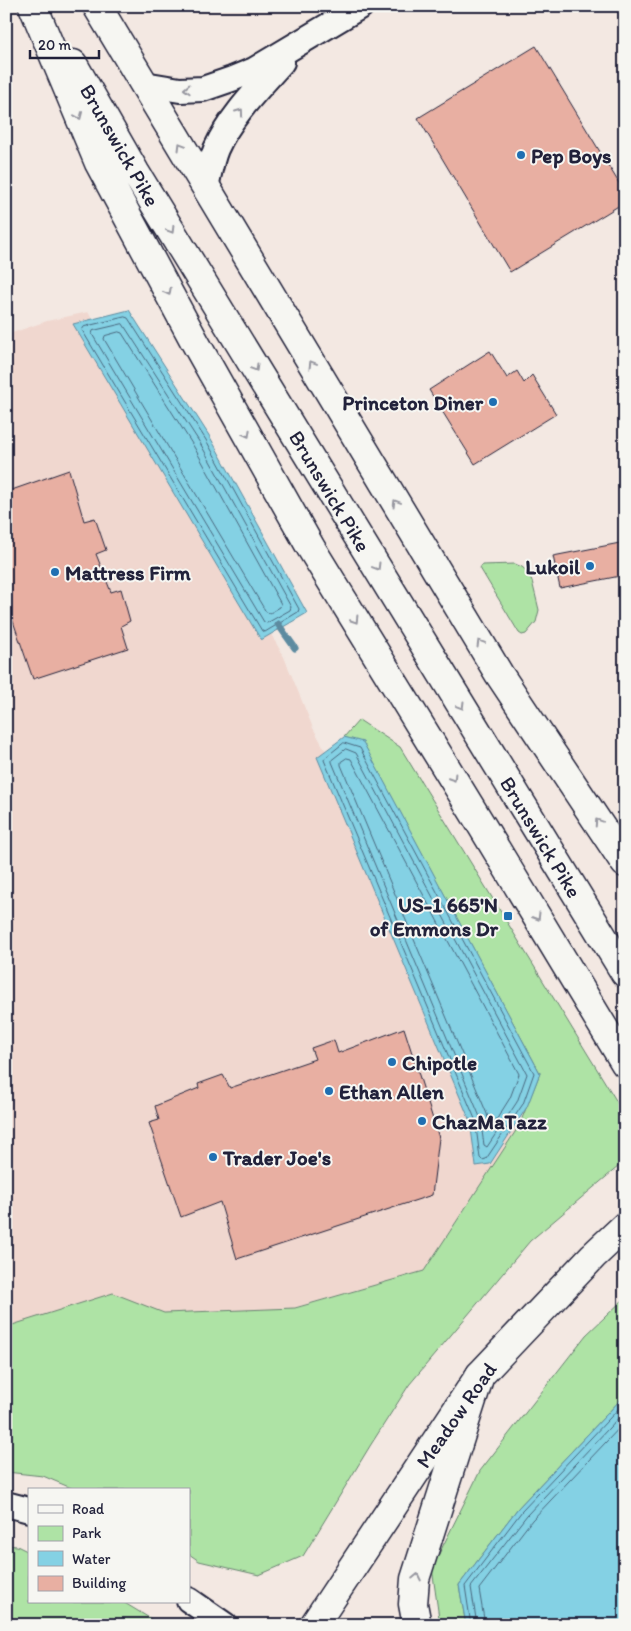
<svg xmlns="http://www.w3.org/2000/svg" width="631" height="1631" viewBox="0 0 631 1631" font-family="Itim,sans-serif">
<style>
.built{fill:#f0d7cf}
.green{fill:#aee3a5;stroke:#688270}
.water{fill:#84d1e4;stroke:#5d8ba0}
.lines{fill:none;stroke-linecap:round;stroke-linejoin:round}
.shore{stroke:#49687f;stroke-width:1}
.stream{stroke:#5d8ba0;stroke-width:7}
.building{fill:#e8afa2;stroke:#22223b}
.street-casing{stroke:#22223b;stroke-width:28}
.secondary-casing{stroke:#22223b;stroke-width:31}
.highway-casing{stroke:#22223b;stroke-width:31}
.street{stroke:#f6f6f2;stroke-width:24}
.secondary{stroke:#f6f6f2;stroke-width:28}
.highway{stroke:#f6f6f2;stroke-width:28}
.oneway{stroke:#9797a0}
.poi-dot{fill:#1f6fb2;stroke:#f6f6f2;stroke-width:2}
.labels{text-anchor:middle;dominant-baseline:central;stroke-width:4;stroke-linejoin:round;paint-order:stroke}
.street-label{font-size:21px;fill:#22223b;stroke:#f6f6f2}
.poi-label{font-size:21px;font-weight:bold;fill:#22223b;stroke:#f6f6f2;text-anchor:start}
</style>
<rect width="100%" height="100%" fill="#f3e8e2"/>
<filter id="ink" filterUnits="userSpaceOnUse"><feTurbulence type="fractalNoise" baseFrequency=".02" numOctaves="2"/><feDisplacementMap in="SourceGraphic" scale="10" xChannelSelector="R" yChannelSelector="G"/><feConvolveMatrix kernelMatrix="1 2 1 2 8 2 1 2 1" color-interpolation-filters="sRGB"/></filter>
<g filter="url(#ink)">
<!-- built -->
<path class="built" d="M88 312 284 657 313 728 458 989 504 1083 519 1126 424 1271 6 1389V335L47 321Z"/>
<!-- green -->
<path class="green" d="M515 564 522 567 528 572 532 581 539 610 536 622 526 634 522 635 519 633 480 568 482 565Z
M359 720 400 747 625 1115V1161L530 1241 409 1385 370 1446 303 1556 259 1575 199 1561 189 1554V1490H76L43 1476 6 1472V1327L113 1293 164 1313 295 1308 424 1271 519 1126 540 1073 363 743 344 737Z
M625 1298V1395L518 1508 459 1585 466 1625H440L432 1568 480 1471 586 1335Z
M6 1545 17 1546 29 1552V1602H123L161 1625H16L6 1607Z"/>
<!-- water -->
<path class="water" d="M129 310 210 437 307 613 261 640 73 324Z
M344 737 363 742 540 1073 527 1107 490 1164 476 1166 470 1121 317 757Z
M625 1395V1625H466L459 1585 518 1508Z"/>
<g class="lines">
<!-- shore -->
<path class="shore" d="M125 317 128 318 206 440 299 609 298 612 265 632 262 631 82 330 84 327Z
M123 324 200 443 291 607 290 610 267 623 264 622 92 334 93 331Z
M119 332 122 333 194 447 281 604 280 607 270 613 266 612 104 339 105 336Z
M344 743 360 748 534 1073 523 1104 486 1159 482 1160 480 1158 475 1119 324 760 325 758Z
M346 749 356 753 527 1074 517 1102 487 1147 484 1145 480 1117 332 762V760Z
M347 758 351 759 519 1074 510 1098 493 1125 489 1123 487 1114 341 765V762Z
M471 1625 465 1586 522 1511 625 1402
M477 1625 471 1587 527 1515 625 1411
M485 1625 479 1589 532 1520 625 1422"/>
<!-- stream -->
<path class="stream" d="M278 624 295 648"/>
</g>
<!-- building -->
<path class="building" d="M536 46 625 193V202L510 272 418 118Z
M490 351 507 378 517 371 524 383 532 375 556 414 475 464 429 390Z
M69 470 84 521 95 518 106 550 96 554 111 592 121 589 130 621 121 626 128 648 33 679 6 601V492Z
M625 542V575L560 588 553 556Z
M404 1028 439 1138 432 1195 237 1259 220 1202 181 1217 149 1123 159 1120 155 1106 199 1088 198 1084 223 1075 230 1088 315 1059 311 1048 334 1040 338 1053Z"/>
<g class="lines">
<!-- street casing -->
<g class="street-casing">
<path id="street" d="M144 84 180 90 203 89 232 79 254 70 361 6
M206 187C209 175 211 161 216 149 230 117 258 89 282 62
M6 1504 29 1510
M189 1600 225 1625"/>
</g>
<!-- secondary casing -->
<g class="secondary-casing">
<path id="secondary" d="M314 1625 480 1375 593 1256 625 1226"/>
</g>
<!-- highway casing -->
<g class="highway-casing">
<path id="highway" d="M33 6 99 163 195 342 311 548 482 826 625 1063
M97 6 499 674 625 863
M73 64 135 172 625 973
M417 1625 413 1604 415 1579 480 1375"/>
</g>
<!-- street -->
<use href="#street" class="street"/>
<!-- secondary -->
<use href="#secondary" class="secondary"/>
<!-- highway -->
<use href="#highway" class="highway"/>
</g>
<!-- one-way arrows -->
<defs><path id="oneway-chevron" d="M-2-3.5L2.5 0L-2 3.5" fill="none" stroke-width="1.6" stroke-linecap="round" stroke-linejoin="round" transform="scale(1.25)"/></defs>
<g class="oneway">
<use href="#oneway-chevron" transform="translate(187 89) rotate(178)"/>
<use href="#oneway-chevron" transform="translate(240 112) rotate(-54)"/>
<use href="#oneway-chevron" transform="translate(79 116) rotate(67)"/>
<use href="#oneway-chevron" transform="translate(181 146) rotate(-121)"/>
<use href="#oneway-chevron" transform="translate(171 230) rotate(59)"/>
<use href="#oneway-chevron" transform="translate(168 292) rotate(62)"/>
<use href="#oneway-chevron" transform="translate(312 364) rotate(-121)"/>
<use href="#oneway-chevron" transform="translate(255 368) rotate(59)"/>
<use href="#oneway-chevron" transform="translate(247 434) rotate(61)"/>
<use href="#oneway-chevron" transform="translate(396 503) rotate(-121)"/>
<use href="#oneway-chevron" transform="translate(377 567) rotate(59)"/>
<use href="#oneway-chevron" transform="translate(355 620) rotate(58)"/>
<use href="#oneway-chevron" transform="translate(480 643) rotate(-121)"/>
<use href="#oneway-chevron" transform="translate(461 706) rotate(59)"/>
<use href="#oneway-chevron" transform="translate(453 778) rotate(58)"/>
<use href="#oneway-chevron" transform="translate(598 822) rotate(-124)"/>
<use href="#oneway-chevron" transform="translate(537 917) rotate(59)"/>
<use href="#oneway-chevron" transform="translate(417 1577) rotate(-78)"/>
</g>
</g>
<!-- markers -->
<g class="poi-dot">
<circle cx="521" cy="155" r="5"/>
<circle cx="493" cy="402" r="5"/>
<circle cx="590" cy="566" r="5"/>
<circle cx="55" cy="572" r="5"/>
<rect x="503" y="911" width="10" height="10" rx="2.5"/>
<circle cx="392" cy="1062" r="5"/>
<circle cx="329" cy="1091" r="5"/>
<circle cx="422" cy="1121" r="5"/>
<circle cx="213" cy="1157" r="5"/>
</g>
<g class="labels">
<!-- street labels -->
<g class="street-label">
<text transform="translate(120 145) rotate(60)">Brunswick Pike</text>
<text transform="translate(330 491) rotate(59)">Brunswick Pike</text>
<text transform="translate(541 837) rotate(59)">Brunswick Pike</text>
<text transform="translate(456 1415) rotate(-55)">Meadow Road</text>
</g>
<!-- poi labels -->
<g class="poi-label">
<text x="531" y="155">Pep Boys</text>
<text x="483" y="402" text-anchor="end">Princeton Diner</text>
<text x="580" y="566" text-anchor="end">Lukoil</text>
<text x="65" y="572">Mattress Firm</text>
<text x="498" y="904" text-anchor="end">US-1 665'N<tspan x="498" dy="24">of Emmons Dr</tspan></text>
<text x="402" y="1062">Chipotle</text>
<text x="339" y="1091">Ethan Allen</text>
<text x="432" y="1121">ChazMaTazz</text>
<text x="223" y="1157">Trader Joe's</text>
</g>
</g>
<!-- margin -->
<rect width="631" height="1631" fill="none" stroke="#f6f6f2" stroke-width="25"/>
<rect x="12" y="12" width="606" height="1606" fill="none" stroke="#22223b" stroke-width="2" filter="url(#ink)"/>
<!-- legend -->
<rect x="28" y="1488" width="162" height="115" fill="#f6f6f2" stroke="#a1a1a9"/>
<rect x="38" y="1505" width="25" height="8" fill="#f6f6f2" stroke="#a1a1a9"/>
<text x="72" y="1514" font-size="15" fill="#22223b">Road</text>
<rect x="38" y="1526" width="25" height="15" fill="#aee3a5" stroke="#a1a1a9"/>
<text x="72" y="1538" font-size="15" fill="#22223b">Park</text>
<rect x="38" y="1551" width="25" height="15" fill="#84d1e4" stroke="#a1a1a9"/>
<text x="72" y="1564" font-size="15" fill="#22223b">Water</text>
<rect x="38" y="1576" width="25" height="15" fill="#e8afa2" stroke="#a1a1a9"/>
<text x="72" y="1588" font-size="15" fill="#22223b">Building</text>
<!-- scale -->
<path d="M30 50v8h69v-8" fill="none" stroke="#22223b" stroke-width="2.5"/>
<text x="38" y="50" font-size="15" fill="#22223b" stroke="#f6f6f2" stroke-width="4" paint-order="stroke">20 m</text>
</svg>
